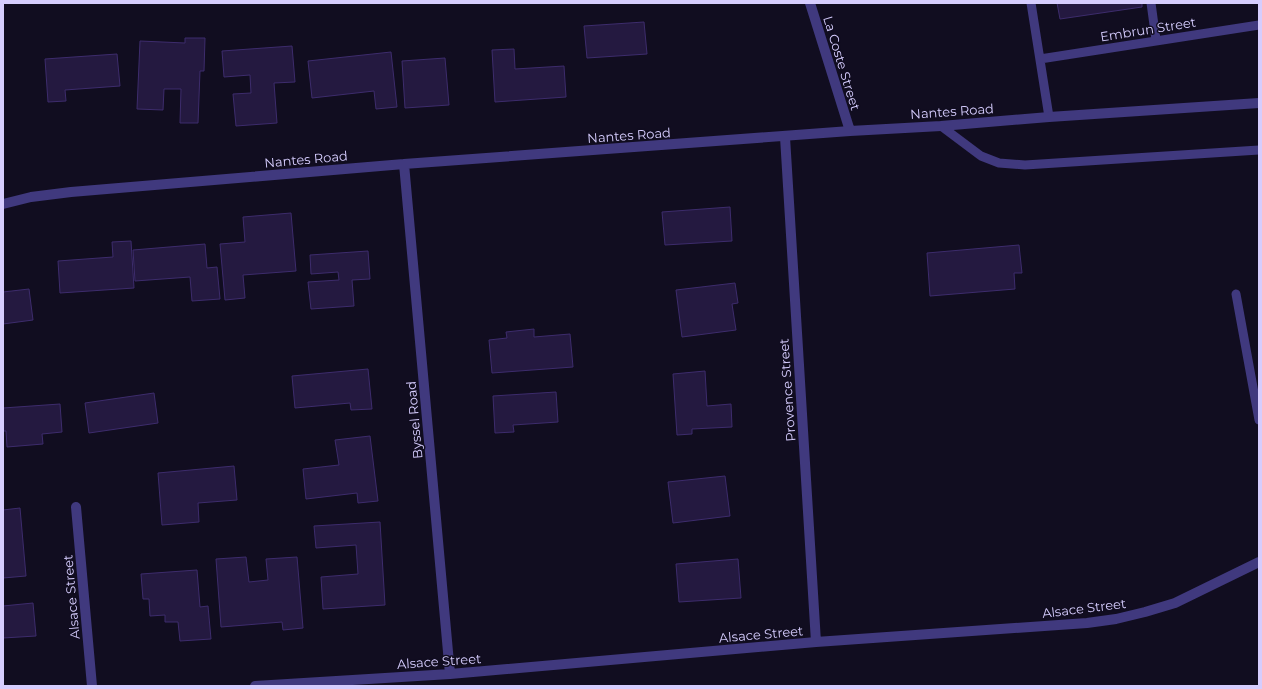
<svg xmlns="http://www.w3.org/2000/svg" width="1262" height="689" viewBox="0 0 1262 689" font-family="Montserrat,sans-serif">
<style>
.building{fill:#241940;stroke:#3d2c6c}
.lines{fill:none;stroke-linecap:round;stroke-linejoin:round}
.service{stroke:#40397e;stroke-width:9}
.minor{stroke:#40397e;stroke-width:10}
.labels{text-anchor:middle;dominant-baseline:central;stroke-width:3;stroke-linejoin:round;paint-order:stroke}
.street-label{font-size:13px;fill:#d6cdfe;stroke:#110d20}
</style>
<rect width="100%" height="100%" fill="#110d20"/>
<!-- building -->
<path class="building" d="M1057 3H1142V7L1060 19Z
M644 22 647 54 587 58 584 26Z
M185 38H205L204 71H200L198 123H180L181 89H164L163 110 137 109 140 41 185 43Z
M292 46 295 82 274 83 277 123 236 126 233 94 251 93 250 75 224 77 222 51Z
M514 49 515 69 564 66 566 97 495 102 492 50Z
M391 52 397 107 376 109 374 91 312 98 308 61Z
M117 54 120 86 65 90 66 101 48 102 45 59Z
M445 58 449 105 405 108 402 61Z
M730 207 732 241 665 245 662 212Z
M291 213 296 271 243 275 245 298 225 300 220 244 245 242 243 217Z
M131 241 134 288 60 293 58 261 113 257 112 242Z
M205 244 207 268 217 267 220 299 192 301 190 277 135 281 133 250Z
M1019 245 1022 273H1014L1015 289 930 296 927 253Z
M368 251 370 279 352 280 354 306 311 309 308 282 339 280 338 272 311 274 310 255Z
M735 283 738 303 732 304 736 330 682 337 676 290Z
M29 289 33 320 3 324V292Z
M534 329V337L570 334 573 367 492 373 489 340 507 338 506 332Z
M368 369 372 409 351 410 350 403 295 408 292 376Z
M705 371 707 406 731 404 732 427 692 429V434L677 435 673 374Z
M556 392 558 422 513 425 514 432 495 433 493 396Z
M154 393 158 423 89 433 85 403Z
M60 404 62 432 42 434 43 444 7 447 6 431H3V408Z
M370 436 378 501 358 503 357 493 306 499 303 469 339 465 335 440Z
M234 466 237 500 198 503 199 522 162 525 158 473Z
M725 476 730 516 673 523 668 482Z
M20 508 26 576 3 578V510Z
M380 522 385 605 323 609 321 577 358 574 356 545 316 548 314 526Z
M246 557 249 582 268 580 266 559 297 557 303 628 283 630 282 622 221 627 216 559Z
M738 559 741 598 679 602 676 564Z
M197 570 200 607 208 606 211 639 180 641 178 622H165V615L150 616 149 599H143L141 574Z
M33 603 36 636 3 638V606Z"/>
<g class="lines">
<!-- service -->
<path class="service" d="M1031 3 1049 117
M1151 3 1156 40
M1040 59 1259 25
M941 126 981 156 999 163 1025 165 1259 150
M1236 294 1259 420"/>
<!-- minor -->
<path class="minor" d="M810 3 850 131
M785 137 816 642
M404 164 450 674
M3 204 31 197 71 192 404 164 850 131 941 126 1049 117 1259 103
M76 507 92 686
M255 686 450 674 816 642 1087 623 1116 619 1145 612 1175 603 1259 562"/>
</g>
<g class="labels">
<!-- street labels -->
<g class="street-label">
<text transform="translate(1148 29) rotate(-9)">Embrun Street</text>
<text transform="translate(842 63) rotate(73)">La Coste Street</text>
<text transform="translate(952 111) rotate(-4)">Nantes Road</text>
<text transform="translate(629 135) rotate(-4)">Nantes Road</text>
<text transform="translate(306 159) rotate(-5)">Nantes Road</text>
<text transform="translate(787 390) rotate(-94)">Provence Street</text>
<text transform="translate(414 420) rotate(-95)">Byssel Road</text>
<text transform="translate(71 597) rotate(-95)">Alsace Street</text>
<text transform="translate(1084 608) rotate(-7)">Alsace Street</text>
<text transform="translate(761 634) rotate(-5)">Alsace Street</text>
<text transform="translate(439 661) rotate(-4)">Alsace Street</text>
</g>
</g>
<!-- border -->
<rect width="1262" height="689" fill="none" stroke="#d6cdfe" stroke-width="8"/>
</svg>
